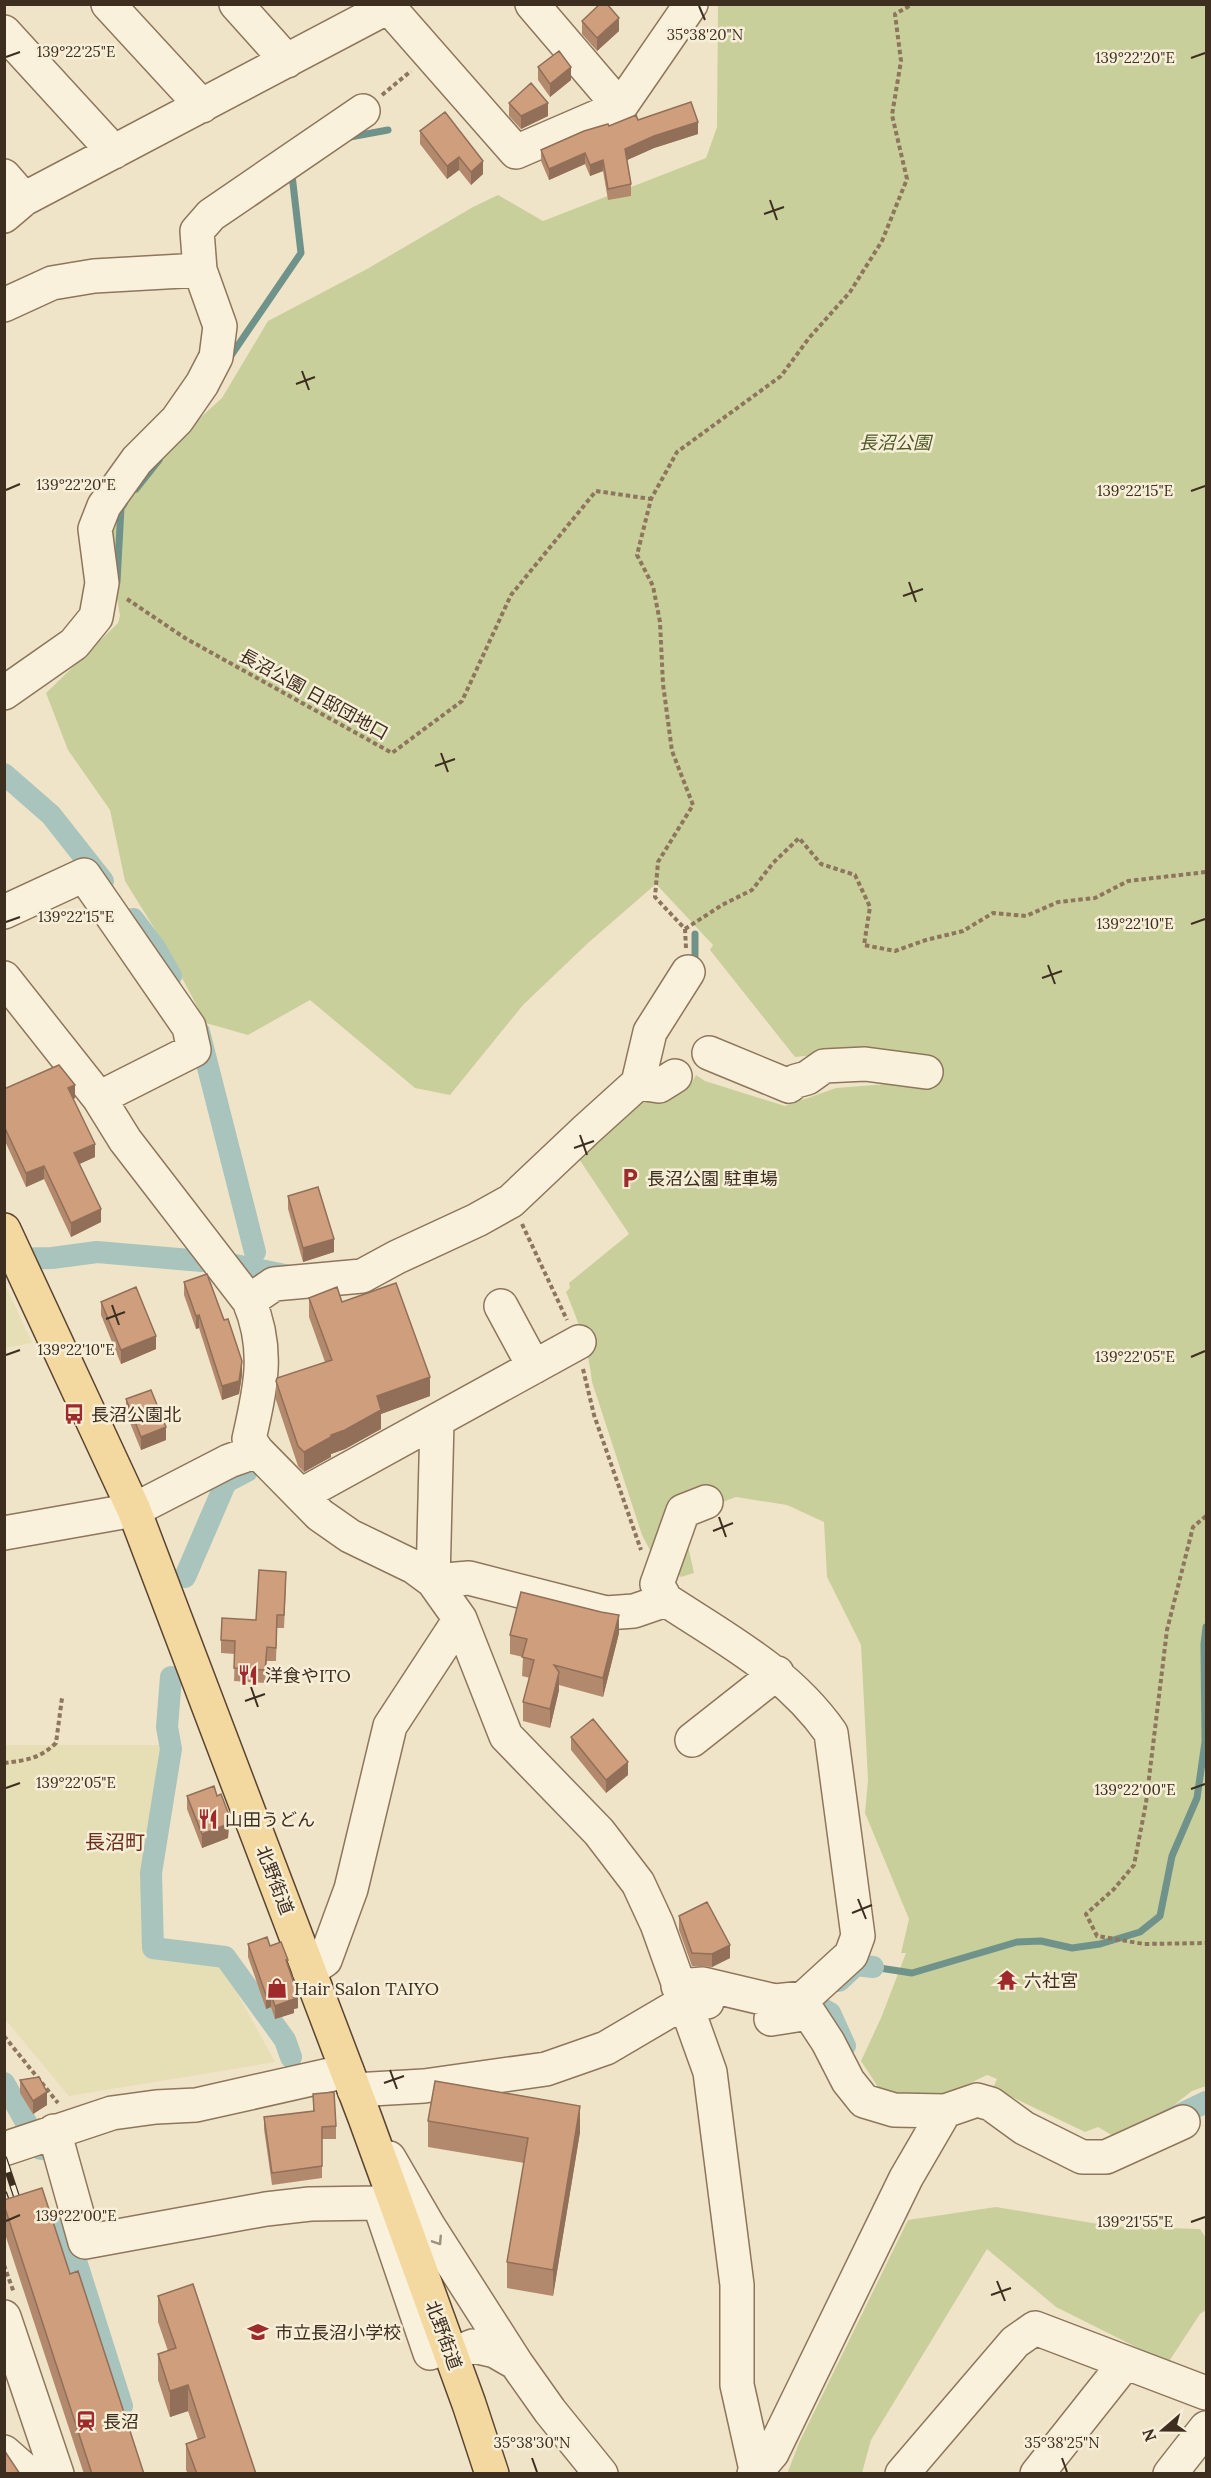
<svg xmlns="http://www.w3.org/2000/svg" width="1211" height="2478" viewBox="0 0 1211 2478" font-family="Lora,'Noto Sans JP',serif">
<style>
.farmland{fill:#e6deb5}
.green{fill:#c9cf9b}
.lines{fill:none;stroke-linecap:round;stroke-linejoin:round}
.stream{stroke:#6f938a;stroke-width:7}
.canal{stroke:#a9c4bc;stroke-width:22}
.minor-casing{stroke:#8d765c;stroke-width:36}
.major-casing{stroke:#5b4430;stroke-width:36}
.path{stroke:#8d765c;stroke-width:4;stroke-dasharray:4.5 3;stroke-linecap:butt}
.minor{stroke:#faf1dc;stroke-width:33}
.major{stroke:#f3d9a0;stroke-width:33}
.rail-casing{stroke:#3d2e20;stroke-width:7}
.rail{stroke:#f7eed8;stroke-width:4.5;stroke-dasharray:14;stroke-linecap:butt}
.wall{fill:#b2896c}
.shaded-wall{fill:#916f58}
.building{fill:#cf9f7d;stroke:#916f58;stroke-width:1.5}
.oneway{stroke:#9c907e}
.ticks{fill:none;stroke:#3d2e20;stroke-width:2}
.labels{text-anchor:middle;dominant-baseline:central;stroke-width:5;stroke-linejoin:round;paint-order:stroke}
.park-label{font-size:18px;font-style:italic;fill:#4d5a26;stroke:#f7eed8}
.street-label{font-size:18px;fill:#3d2e20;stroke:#f7eed8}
.poi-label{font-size:18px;fill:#3d2e20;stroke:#f7eed8;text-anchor:start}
.neighbourhood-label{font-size:20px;fill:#6b2e1e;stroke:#f7eed8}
.ticks-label{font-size:15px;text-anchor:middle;fill:#3d2e20;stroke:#f7eed8;stroke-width:5;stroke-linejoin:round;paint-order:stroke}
</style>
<rect width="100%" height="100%" fill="#f0e4c8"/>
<!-- farmland -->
<path class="farmland" d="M4 1284H5L32 1343 5 1348Z
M4 1745H163L143 1849 144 1956 223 1967 275 2062 69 2096 5 2019Z"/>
<!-- green -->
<path class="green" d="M718 5H1206V2086L1192 2091 1125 2143 1098 2127 1085 2132 993 2088 997 2079 987 2075 958 2089 901 2122 861 2061 881 2018 906 1953H901L909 1919 865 1813 868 1780 861 1645 827 1577 824 1522 787 1505 736 1497 697 1512 687 1542 694 1573 681 1577 663 1559 660 1569 642 1535 592 1382C589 1350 578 1321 566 1292L570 1288 569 1283 629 1234 579 1159 644 1089 658 1094 691 1084 696 1075 705 1081 785 1106 836 1088 900 1083 836 1053 795 1057 710 950 713 945 656 884 588 943 523 1005 450 1095 415 1088 310 1000 248 1035 206 1023 164 944 125 881 110 810 68 750 46 693 118 623 120 616 108 544 110 516 132 479 222 398 268 321 367 269 473 207 498 195 543 221 706 158 717 127Z
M996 2207 1110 2226 1200 2229 1206 2238V2310L1200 2314 1168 2363 1056 2307 987 2249 871 2440 862 2473 787 2474 799 2443 908 2220Z"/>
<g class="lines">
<!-- stream -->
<path class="stream" d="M350 137 388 130
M230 357 301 253 292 175 296 173
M136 489 159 460
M117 582 121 508 124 504
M695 934V965
M873 1967 912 1973 1017 1942 1041 1941 1072 1948 1100 1944 1140 1932 1160 1916 1172 1856 1197 1798 1205 1742 1204 1644 1206 1627"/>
<!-- canal -->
<path class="canal" d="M4 774 51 815 103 881
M133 919 155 948 171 976
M199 1032 255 1252
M6 1259 52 1258 97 1252 202 1261
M235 1265 285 1275
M185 1577 226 1482 247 1471
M171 1677 167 1727 171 1749 151 1873 153 1948 225 1957 285 2040 291 2057
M839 1981 856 1965 873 1967
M814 2004 830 2013 845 2046
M4 2083 41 2149
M1167 2121 1206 2102
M65 2226 122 2406"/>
<!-- minor casing -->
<g class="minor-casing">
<path id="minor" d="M108 4 202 106
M236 4 287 61
M386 4 516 152 620 107 691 4
M532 4 620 107
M4 32 114 152
M4 176 24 199
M4 216 24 199 388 7
M4 305 52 283 94 276 200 270 197 231 211 215 363 111
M4 693 74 644 96 617 102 583 95 529 104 506 137 460 177 420 202 384 216 357 220 326 200 270
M4 912 84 875 189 1027 194 1050 99 1098
M4 978 99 1098 125 1140 249 1301C270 1350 260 1390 249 1439L257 1451 320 1515 350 1536 414 1567 433 1581 460 1619 506 1736 599 1832 638 1883 657 1924 710 2072 737 2285V2385L756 2470
M709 1053 789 1086 796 1081 807 1078 824 1066 865 1064 926 1072
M638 1083 659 1086 675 1076
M249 1301 274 1284 362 1276 397 1257 477 1220 511 1201 586 1130 638 1083 650 1032 688 972
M501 1306 534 1367
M301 1495 579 1342
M4 1533 134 1510 229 1461 257 1451
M433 1581 469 1578 606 1613 634 1611 666 1600C727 1640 788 1672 831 1733L858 1936 851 1955 804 1998 775 2001 703 1984 678 1986
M433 1581 437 1421
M666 1600 657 1584 683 1511 706 1502
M692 1740 777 1673
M309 1971 325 1960 351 1889 390 1726 460 1619
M771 2019 809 2013 828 2042 848 2081 864 2101 894 2110 945 2111
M354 2090 424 2086 546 2069 606 2048 686 2001 707 2002
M54 2131 85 2242 266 2209 310 2204 379 2203 430 2353
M4 2149 112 2113 156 2107 196 2105 347 2071
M389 2158 429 2227 516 2363
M4 2317 57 2474
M451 2355 473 2346 495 2351 516 2363 550 2411 601 2474
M4 2452 29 2474
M754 2474 772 2453 906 2178 945 2111 977 2100 991 2104 1024 2128 1082 2157H1106L1183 2122
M902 2474 1015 2342 1035 2328 1206 2393
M1037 2474 1125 2363
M1170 2474 1206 2428"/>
</g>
<!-- major casing -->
<g class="major-casing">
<path id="major" d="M4 1230 134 1510 365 2118 469 2404 492 2474"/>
</g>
<!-- path -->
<path class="path" d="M382 95 411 71
M127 599 185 638 392 753 462 701 511 595 596 491 651 499
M685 929 722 905 752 890 773 863 799 838 821 864 855 875 870 907 864 945 895 951 926 940 963 931 993 913 1026 916 1058 902 1095 898 1128 881 1206 872
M686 948 685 929 655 897 658 862 693 805 672 751 663 684 660 622 653 586 637 555 651 499 677 452 781 376 809 338 850 292 882 241 907 179 892 115 901 61 895 14 913 4
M522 1224 567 1320
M583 1369 594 1415 641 1550
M1206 1516 1193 1527 1167 1630 1146 1803 1134 1865 1114 1889 1086 1914 1097 1936 1144 1944 1206 1943
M4 1763C27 1760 39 1759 56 1743L62 1698
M4 2036 58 2103
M4 2265 14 2293"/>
<!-- minor -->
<use href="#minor" class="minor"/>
<!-- major -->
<use href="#major" class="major"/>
<!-- rail casing -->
<g class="rail-casing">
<path id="rail" d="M4 2159 21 2210
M4 2194 11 2214"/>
</g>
<!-- rail -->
<use href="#rail" class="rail"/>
</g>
<!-- wall -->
<path class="wall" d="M582 21 619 31 597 51 582 34Z
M538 67 571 80 550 97 538 80Z
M509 103 548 116 521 129 509 116Z
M445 112 483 174 471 185 459 170 447 179 420 144V131Z
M638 120 698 134 654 148 627 160 631 184V196L608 200 603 171 590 176 585 164 549 180 541 161V150L609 126Z
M4 1089 75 1098 73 1099 95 1157 80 1164 101 1222 71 1237 44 1179 26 1187 4 1139Z
M288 1196 334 1252 303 1262 288 1209Z
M184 1282 242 1375 239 1394 222 1400 199 1328 196 1329 184 1295Z
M309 1298 342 1302 430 1396 381 1414V1429L345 1449 331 1454V1457L304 1472 298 1466 276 1400V1381L325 1362 309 1317Z
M101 1302 156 1349 121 1364 101 1315Z
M126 1399 166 1440 141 1450 126 1413Z
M286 1585 284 1628H277L276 1661H267L265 1683 234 1681 235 1654 221 1653V1640L256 1620Z
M619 1633 603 1697 559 1685V1690L550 1728 523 1721V1702L530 1678 522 1676 523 1657 510 1654V1635Z
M571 1737 628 1775 606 1793 571 1750Z
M187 1796H217L229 1828 228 1838 202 1848 187 1809Z
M679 1916 730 1958 712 1967 692 1966 679 1930Z
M248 1944 270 1946 288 1965 298 2008 294 2009V2013L275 2019 271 2007 266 2009 248 1957Z
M20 2080 47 2105 33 2114 20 2093Z
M313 2094 336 2126V2139H322V2178L272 2185 264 2129V2117L313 2111Z
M428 2121 580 2132 553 2296 507 2288V2262L524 2163 428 2147Z
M4 2200 70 2274 144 2474H84L4 2231Z
M158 2296 256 2474H188L186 2470V2444L198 2440 188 2411 170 2417 158 2380V2354L168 2351 158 2322Z"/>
<!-- shaded-wall -->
<path class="shaded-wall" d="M619 18V31L597 51V38Z
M571 67V80L550 97V84Z
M548 103V116L521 129V116Z
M698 122V134L654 148 625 161V149L654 136Z
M585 153V164L549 180V169Z
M459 157V170L447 179V166Z
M603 160V171L590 176V165Z
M483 161V174L471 185V172Z
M75 1085V1098L68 1101V1088Z
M95 1144V1157L74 1166V1153Z
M44 1166V1179L26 1187V1173Z
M101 1209V1222L71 1237V1223Z
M334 1239V1252L303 1262V1248Z
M199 1315V1328L196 1329V1316Z
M156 1336V1349L121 1364V1350Z
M242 1361V1375L239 1394 222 1400V1386Z
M430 1377V1396L381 1414V1429L345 1449 331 1454V1457L304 1472V1452L331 1435 377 1396Z
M166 1427V1440L141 1450V1437Z
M619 1615V1633L603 1697V1678Z
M559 1672V1690L550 1728V1709Z
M628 1762V1775L606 1793V1780Z
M229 1815 228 1838 202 1848V1834L225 1816Z
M730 1945V1958L712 1967V1954Z
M271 1994V2007L266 2009V1995Z
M298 1995V2008L294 2009V2013L275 2019V2006L293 1996Z
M47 2092V2105L33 2114V2101Z
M580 2106V2132L553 2296V2270Z
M188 2385V2411L170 2417V2391Z"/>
<!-- building -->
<path class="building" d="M600 4H607L619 18 597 38 582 21Z
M559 51 571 67 550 84 538 67Z
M531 83 548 103 521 116 509 103Z
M691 102 698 122 654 136 625 149 631 184 608 189 603 160 590 165 585 153 549 169 541 150 584 131 608 124 609 126 636 115 638 120Z
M445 112 483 161 471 172 459 157 447 166 420 131Z
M59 1065 75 1085 68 1088 95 1144 74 1153 101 1209 71 1223 44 1166 26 1173 4 1126V1089Z
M318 1187 334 1239 303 1248 288 1196Z
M207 1274 224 1320 228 1319 242 1361 239 1381 222 1386 199 1315 196 1316 184 1282Z
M396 1283 430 1377 377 1396 381 1410 345 1430 331 1435V1437L304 1452 298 1446 276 1381 277 1378 332 1360 309 1298 337 1287 342 1302Z
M136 1287 156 1336 121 1350 101 1302Z
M151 1390 166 1427 141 1437 126 1399Z
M259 1570 286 1572 284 1615H277L276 1648 267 1647 265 1670 234 1668 235 1641 221 1640 222 1618 256 1620Z
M521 1592 601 1612 619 1615 603 1678 554 1665 559 1672 550 1709 523 1702 534 1660 522 1657 527 1639 510 1635Z
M593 1719 628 1762 606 1780 571 1737Z
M214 1786 217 1796 221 1794 229 1815 225 1816 228 1824 202 1834 187 1796Z
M707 1902 730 1945 712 1954 692 1953 679 1916Z
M267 1937 270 1946 281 1942 288 1960H286L298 1995 293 1996 294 1999 275 2006 271 1994 266 1995 248 1944Z
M39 2077 47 2092 33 2101 20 2080Z
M435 2081 580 2106 553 2270 507 2262 528 2138 428 2121Z
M334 2092 336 2126 322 2127V2166L272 2173 264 2117 314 2111 313 2094Z
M42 2188 70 2274 78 2271 144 2474H92L4 2205V2200Z
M193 2284 256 2474H197L186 2444 205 2437 188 2385 170 2391 158 2354 176 2348 158 2296Z
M4 2450 20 2474H4Z"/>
<!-- one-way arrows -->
<defs><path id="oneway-chevron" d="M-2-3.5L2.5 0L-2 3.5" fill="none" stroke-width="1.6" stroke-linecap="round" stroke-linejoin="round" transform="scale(1.5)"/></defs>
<use class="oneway" href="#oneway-chevron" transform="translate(438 2241) rotate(57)"/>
<!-- ticks -->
<path class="ticks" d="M699 6 705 20M6 57 20 52M1191 58 1205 53M770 200 777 220M764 214 784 207M302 371 309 390M296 384 315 377M6 490 20 484M1191 491 1205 486M909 582 916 602M903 596 923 589M441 753 448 772M435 766 455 759M6 922 20 917M1191 924 1205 919M1048 965 1055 984M1042 978 1062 971M580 1135 587 1155M574 1148 594 1141M112 1305 119 1325M106 1319 125 1312M6 1355 20 1350M1191 1357 1205 1351M719 1517 726 1537M713 1531 733 1523M251 1687 258 1707M245 1701 265 1694M6 1788 20 1783M1191 1789 1205 1784M858 1899 866 1919M852 1913 872 1905M390 2070 397 2089M384 2083 404 2076M6 2221 20 2215M1191 2222 1205 2217M997 2281 1005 2301M991 2295 1011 2288M532 2458 537 2472M1062 2458 1067 2472"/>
<!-- icons -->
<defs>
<g id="parking-bare" transform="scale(1.62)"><path d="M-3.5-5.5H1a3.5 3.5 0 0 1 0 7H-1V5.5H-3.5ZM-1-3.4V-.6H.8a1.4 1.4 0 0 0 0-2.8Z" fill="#9e2a2b" stroke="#f7eed8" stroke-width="2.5" paint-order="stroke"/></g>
<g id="bus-bare" transform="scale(1.62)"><path d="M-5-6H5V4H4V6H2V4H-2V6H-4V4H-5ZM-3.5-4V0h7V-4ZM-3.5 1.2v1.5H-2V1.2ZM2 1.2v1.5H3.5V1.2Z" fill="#9e2a2b" stroke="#f7eed8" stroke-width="2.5" paint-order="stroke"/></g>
<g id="restaurant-bare" transform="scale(1.62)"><path d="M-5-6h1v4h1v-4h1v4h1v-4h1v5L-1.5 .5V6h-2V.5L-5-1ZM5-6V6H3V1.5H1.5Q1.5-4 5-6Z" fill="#9e2a2b" stroke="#f7eed8" stroke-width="2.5" paint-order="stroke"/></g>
<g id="temple-bare" transform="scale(1.62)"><path d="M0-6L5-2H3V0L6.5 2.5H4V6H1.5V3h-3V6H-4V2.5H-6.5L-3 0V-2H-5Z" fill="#9e2a2b" stroke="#f7eed8" stroke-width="2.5" paint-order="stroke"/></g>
<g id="shop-bare" transform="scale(1.62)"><path d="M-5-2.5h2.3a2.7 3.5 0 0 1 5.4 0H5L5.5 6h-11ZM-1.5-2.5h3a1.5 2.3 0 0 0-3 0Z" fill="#9e2a2b" stroke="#f7eed8" stroke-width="2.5" paint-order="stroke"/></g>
<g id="school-bare" transform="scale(1.62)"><path d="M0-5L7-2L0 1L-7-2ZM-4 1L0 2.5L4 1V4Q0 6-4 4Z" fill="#9e2a2b" stroke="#f7eed8" stroke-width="2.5" paint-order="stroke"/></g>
<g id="station-bare" transform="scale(1.62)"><path d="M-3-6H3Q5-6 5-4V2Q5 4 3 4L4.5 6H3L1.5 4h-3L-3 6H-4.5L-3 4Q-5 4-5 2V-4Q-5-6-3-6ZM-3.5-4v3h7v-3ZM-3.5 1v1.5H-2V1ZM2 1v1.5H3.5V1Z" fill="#9e2a2b" stroke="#f7eed8" stroke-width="2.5" paint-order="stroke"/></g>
</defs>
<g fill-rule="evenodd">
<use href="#parking-bare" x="630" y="1178"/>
<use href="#bus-bare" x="74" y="1414"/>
<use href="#restaurant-bare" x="248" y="1675"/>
<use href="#restaurant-bare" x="208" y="1819"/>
<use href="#temple-bare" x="1007" y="1980"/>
<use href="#shop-bare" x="277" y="1988"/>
<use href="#school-bare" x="258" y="2332"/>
<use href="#station-bare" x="86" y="2421"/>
</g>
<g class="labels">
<!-- park labels -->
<g class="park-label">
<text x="895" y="442">長沼公園</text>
</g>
<!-- street labels -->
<g class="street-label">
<text transform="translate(314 694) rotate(29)">長沼公園 日邸団地口</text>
<text transform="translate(275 1880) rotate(69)">北野街道</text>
<text transform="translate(444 2335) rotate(70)">北野街道</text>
</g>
<!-- poi labels -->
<g class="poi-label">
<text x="647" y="1178">長沼公園 駐車場</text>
<text x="91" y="1414">長沼公園北</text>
<text x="265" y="1675">洋食やITO</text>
<text x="225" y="1819">山田うどん</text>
<text x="1024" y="1980">六社宮</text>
<text x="294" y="1988">Hair Salon TAIYO</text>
<text x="275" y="2332">市立長沼小学校</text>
<text x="103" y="2421">長沼</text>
</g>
<!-- neighbourhood labels -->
<g class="neighbourhood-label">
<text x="115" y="1841">長沼町</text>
</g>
</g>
<g class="ticks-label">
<text x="705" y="40">35°38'20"N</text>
<text x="76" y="57">139°22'25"E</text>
<text x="1135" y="63">139°22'20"E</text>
<text x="76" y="490">139°22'20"E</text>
<text x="1135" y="496">139°22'15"E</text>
<text x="76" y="922">139°22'15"E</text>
<text x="1135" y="929">139°22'10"E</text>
<text x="76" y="1355">139°22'10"E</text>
<text x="1135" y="1362">139°22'05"E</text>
<text x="76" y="1788">139°22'05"E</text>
<text x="1135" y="1795">139°22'00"E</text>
<text x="76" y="2221">139°22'00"E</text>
<text x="1135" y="2227">139°21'55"E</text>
<text x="532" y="2448">35°38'30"N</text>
<text x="1062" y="2448">35°38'25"N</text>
</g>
<!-- border -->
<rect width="1211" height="2478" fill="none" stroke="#3d2e20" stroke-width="12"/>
<!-- north arrow -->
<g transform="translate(1163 2430) rotate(250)" stroke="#f7eed8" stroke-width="4.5" paint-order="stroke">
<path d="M0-4.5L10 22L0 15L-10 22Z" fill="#3d2e20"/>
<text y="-9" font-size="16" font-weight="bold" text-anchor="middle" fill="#3d2e20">N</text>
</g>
</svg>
